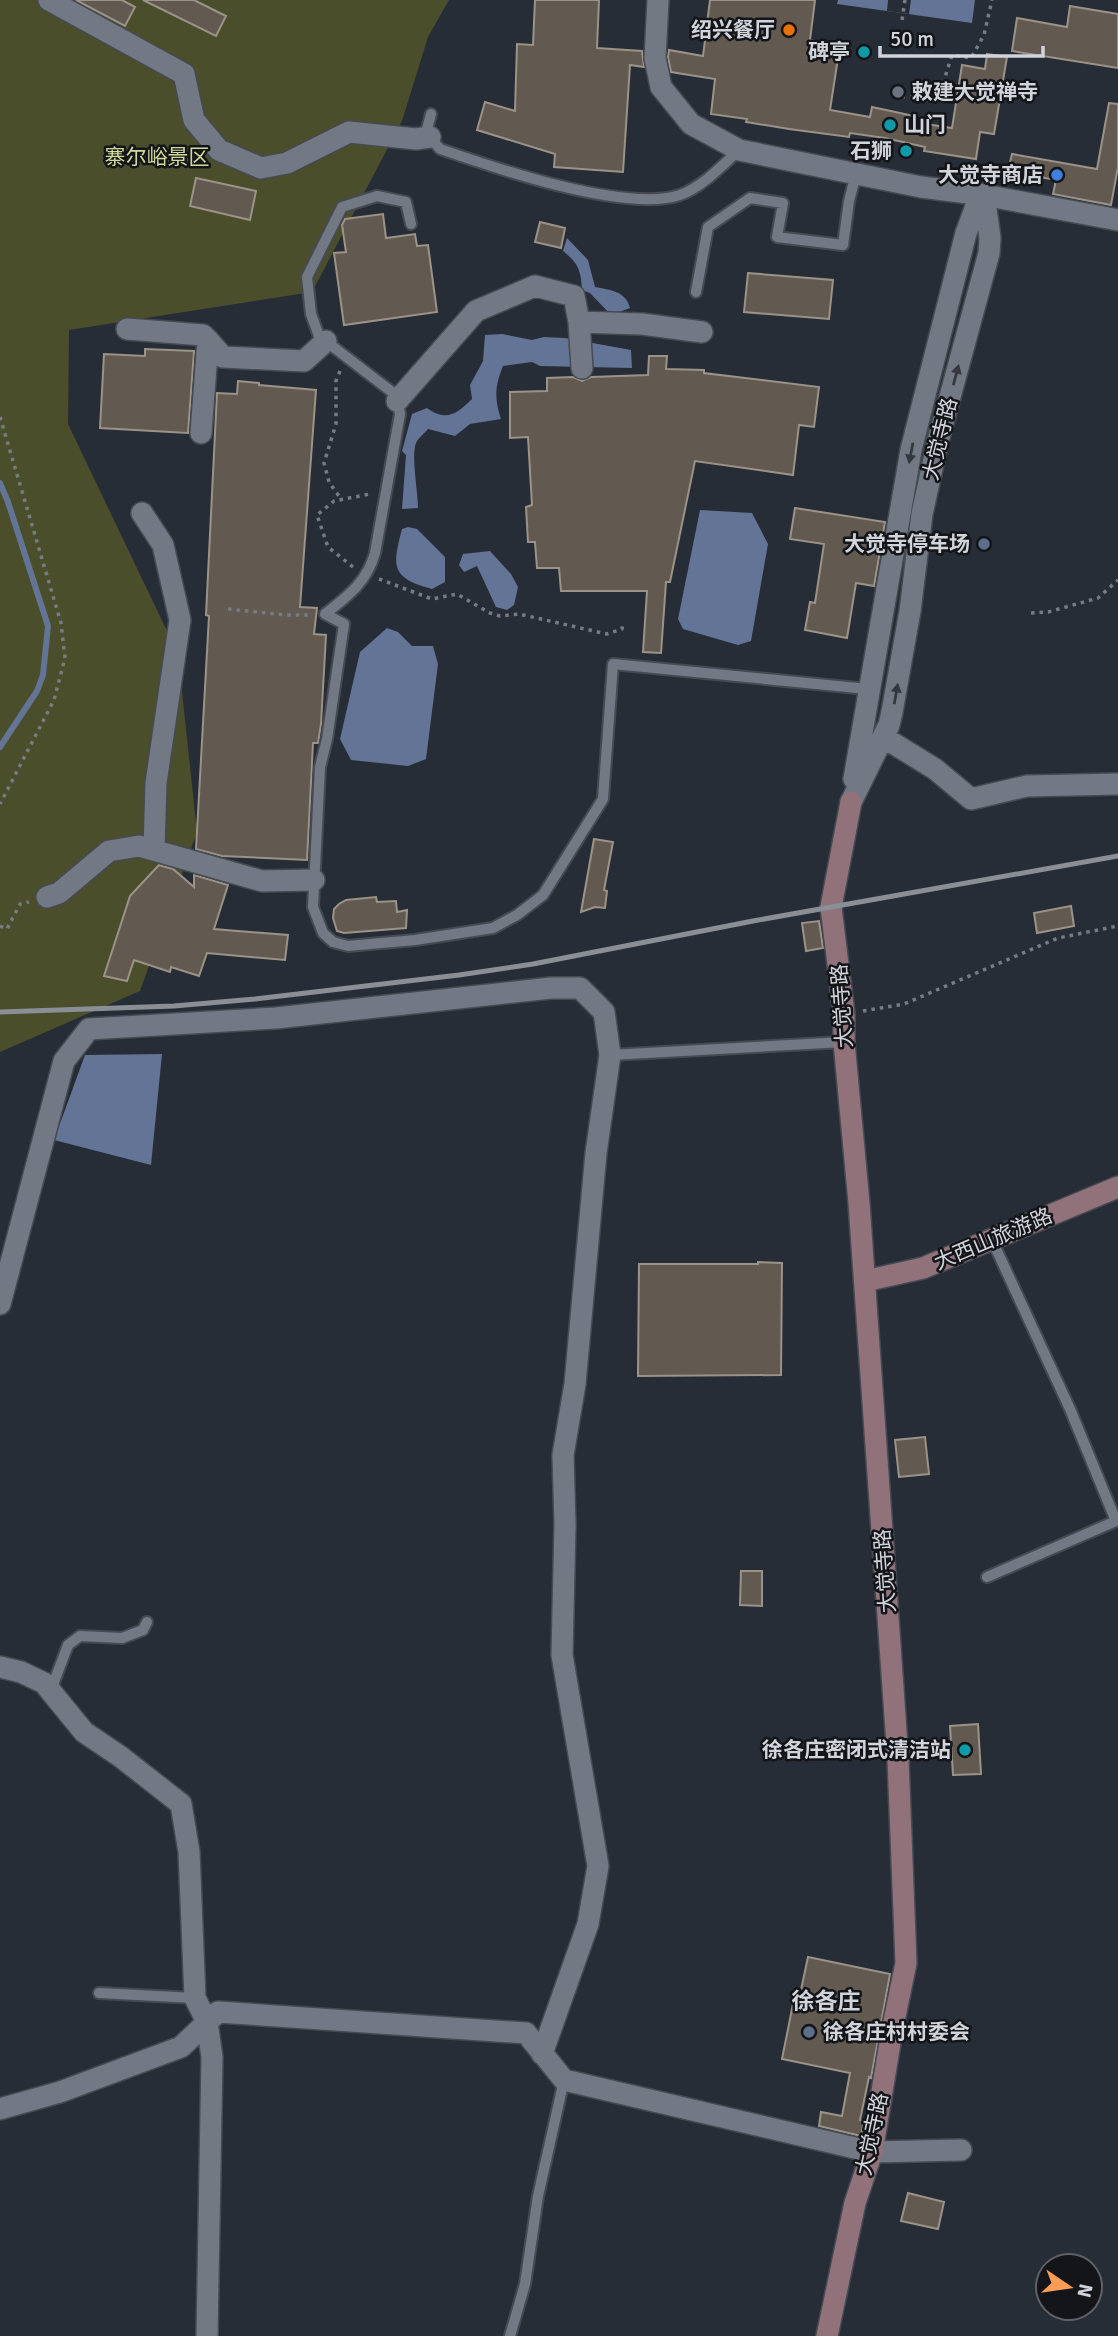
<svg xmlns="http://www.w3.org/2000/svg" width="1118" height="2336" viewBox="0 0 1118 2336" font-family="Signika,'Noto Sans SC',sans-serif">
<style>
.green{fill:#4a4e2b}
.water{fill:#637496}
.pier{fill:#272d36}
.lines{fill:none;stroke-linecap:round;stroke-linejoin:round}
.stream{stroke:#637496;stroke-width:6}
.building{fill:#625950;stroke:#9b9288;stroke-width:2}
.lane-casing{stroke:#464a52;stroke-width:14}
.street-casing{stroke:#464a52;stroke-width:24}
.secondary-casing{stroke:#464a52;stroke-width:24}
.path{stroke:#777b83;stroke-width:3.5;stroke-dasharray:3.5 5;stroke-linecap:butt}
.lane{stroke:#737984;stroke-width:10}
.street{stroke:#737984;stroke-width:21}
.secondary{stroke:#91717a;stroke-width:21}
.rail{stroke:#8a8e95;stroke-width:5}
.oneway{fill:#35383e}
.food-dot{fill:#e8710a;stroke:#131519;stroke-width:2.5}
.culture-dot{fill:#0f9aa8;stroke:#131519;stroke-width:2.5}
.worship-dot{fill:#6b7280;stroke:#131519;stroke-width:2.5}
.shop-dot{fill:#3f7fe0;stroke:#131519;stroke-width:2.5}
.service-dot{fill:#5c6f8a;stroke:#131519;stroke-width:2.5}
.labels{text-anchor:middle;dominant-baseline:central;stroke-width:5;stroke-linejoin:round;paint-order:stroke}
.poi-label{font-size:21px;font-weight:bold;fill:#d1d4da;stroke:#131519;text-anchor:end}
.park-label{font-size:21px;fill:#d0d997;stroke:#131519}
.street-label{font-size:21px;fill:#d1d4da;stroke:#131519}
.neighbourhood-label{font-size:23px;font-weight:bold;fill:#d1d4da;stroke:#131519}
</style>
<rect width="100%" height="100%" fill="#272d36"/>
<!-- green -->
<path class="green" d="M0 0H449L428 37 402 121 312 292 69 330 68 424 178 654 197 832 140 991 0 1052Z"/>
<!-- water -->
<path class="water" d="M838 0H975L972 23 837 4Z
M567 238 588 260 595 287C610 290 626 291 630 308L611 315 590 293 582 290C581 270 578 263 563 251Z
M502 334 532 340 544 337 565 338 631 350 632 368 540 366 532 362 503 366C495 386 494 398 501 419L470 424 455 436 428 429C425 433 418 438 416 443 411 456 418 492 418 508L402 509 406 455 402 451 412 414 427 408C446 422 457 414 472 399L470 385 483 361 485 335Z
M700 510 752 513 768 544 751 641 738 645 683 629 678 619Z
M408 527 417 529 445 557V582L432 589C391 578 392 567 402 529Z
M490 551 511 574 518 587 514 605 507 610 496 607 477 566 464 572 459 565 463 554Z
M387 628 398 632 412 646H433L438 664 426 759 408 766 351 760 340 739 360 652Z
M162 1054 151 1165 54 1140 85 1055Z"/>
<!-- pier -->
<path class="pier" d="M888 0H911L909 14 887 11Z"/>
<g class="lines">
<!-- stream -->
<path class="stream" d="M0 483 8 502 48 626 43 675 37 691 0 747"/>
</g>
<!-- building -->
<path class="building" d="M76 0H122L135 7 125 26Z
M143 0H194L226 16 216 36Z
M535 0H599L597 48 642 51 644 67 630 65 623 172 554 167 555 154 477 130 485 102 515 111 517 44 533 45Z
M710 0H815L810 40 840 45 830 110 870 117 872 107 914 116 913 122 952 128 962 65 985 69 987 54 1007 57 994 134 980 132 976 159 924 151 925 147 885 138 850 133 849 137 789 129 746 122 747 119 711 114 715 79 671 72 668 57 669 50 703 56Z
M1070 6 1118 14V68L1012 51 1017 18 1067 27Z
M1109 103 1118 104V167L1111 205 1053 194 1056 180 1008 171 1012 154 1097 169Z
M196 178 256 191 250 220 190 206Z
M383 214 386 238 415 234 417 246 428 245 437 312 344 325 334 253 346 252 342 225 345 219Z
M540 222 565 228 561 248 535 242Z
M748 273 833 280 829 319 744 312Z
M145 349 194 351 188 433 100 428 104 354 145 356Z
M649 356H667L666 369 704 370V373L819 387 814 427 799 425 793 475 695 461 670 582H666L661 653 643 652 647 591H561L559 568H537L535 542H528L526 507 532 505 528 437 510 438V392L547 391V378L573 377 582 381 591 377 648 375Z
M238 381 259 383V385L316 390 300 607 317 608 314 634 326 635 321 724 318 743H313L307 860 222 856 196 849 209 616 206 615 217 393 237 394Z
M795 508 885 522 874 586 856 583 847 638 805 630 810 602 815 603 824 544 790 539Z
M594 839 613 842 604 890 607 891 605 908 595 907 581 912Z
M159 865 173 869 194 887V875L228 885 214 929 288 935 285 960 207 953 199 976 171 967 170 972 134 960 127 981 104 976 130 896Z
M376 897 377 902 396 901 397 912 407 910 406 928 344 933 337 931 333 918 334 909 339 904 346 900Z
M1071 906 1074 926 1037 933 1034 913Z
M819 921 823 948 806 951 802 923Z
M758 1262 782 1263 781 1375 638 1376 639 1264H758Z
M925 1437 929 1474 899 1477 895 1440Z
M741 1571H762V1606L740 1605Z
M978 1724 981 1774 953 1775 950 1726Z
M808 1957 890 1974 871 2078 869 2077 860 2120 864 2121 861 2136 819 2126 821 2112 842 2116 850 2073 782 2059 796 1989 801 1990Z
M908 2193 944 2202 938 2229 901 2221Z"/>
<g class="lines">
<!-- lane casing -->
<g class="lane-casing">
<path id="lane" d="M431 114 426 133 440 149C495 168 625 213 680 195 702 187 722 166 739 150
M411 224 406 202 377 196 342 207 307 277 311 314 319 336 396 395 400 414 375 553C367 582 348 596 325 614L344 624 327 739 320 767 313 907 323 933 333 942 348 946 415 940 493 928 517 915 543 895 603 799 613 664 868 689
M696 292 708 227 750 198 783 203 777 237 843 245 849 201 856 174
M610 1055 844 1042
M987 1577 1116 1521 1070 1409 992 1240
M51 1690 68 1645 80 1636 122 1638 143 1630 147 1622
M99 1993 195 1998
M510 2336 525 2284 538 2196 564 2080"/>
</g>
<!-- street casing -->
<g class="street-casing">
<path id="street" d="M49 0 184 74 194 120 219 150 261 168 287 163 349 132 416 139 430 137
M658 0 655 58 661 87 691 124 739 150 921 187 984 195 1118 220
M127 329 203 335 208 340
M582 368 579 322 642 324 702 332
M397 401 476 311 535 286 574 296 579 322
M201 433 208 340 223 357 304 361 326 341
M142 513 163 545 180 620 156 783 154 850
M883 737 935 769 971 799 1027 786 1118 784
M854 779 911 450 966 233 975 209 984 195
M851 802 889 725 892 712 910 611 922 514 938 441 989 253 990 238 984 195
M47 897 59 893 109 851 139 846 262 881 314 880
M0 1304 64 1061 89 1029 276 1018 551 988H580L604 1012 610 1055 596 1153 575 1384 563 1455 565 1525 562 1655 598 1866 588 1924 542 2054
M0 1667 21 1672 44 1683 84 1732 121 1757 181 1804 189 1852 195 1998 207 2022 212 2057 207 2336
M0 2109 60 2092 181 2047 218 2012 526 2033 564 2080 872 2152 961 2150"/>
</g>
<!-- secondary casing -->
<g class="secondary-casing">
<path id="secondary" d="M865 1281 923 1268 1118 1187
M827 2336 855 2203 872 2152 892 2031 906 1963 898 1759 859 1203 844 1042V1014L831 907 851 802"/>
</g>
<!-- path -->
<path class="path" d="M902 20 905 0
M893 95 929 100 940 93 952 55 971 58 984 35 992 0
M882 157 885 138
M340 371 336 381V424L324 463 329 482 341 499
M0 417 61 623 65 658 54 700 0 804
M353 567 328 547 317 515 334 501 370 494
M379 579 432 599 457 594 490 613 500 616 519 614 607 634 622 629 623 623
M228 609 286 615H309
M1031 613 1048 612 1098 598 1118 580
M0 926 7 929 20 904 29 902
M863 1011 904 1004 1058 938 1118 926"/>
<!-- lane -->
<use href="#lane" class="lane"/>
<!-- street -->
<use href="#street" class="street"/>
<!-- secondary -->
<use href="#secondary" class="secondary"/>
<!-- rail -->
<path class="rail" d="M0 1012 174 1006 255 999 459 975 533 964 753 921 1118 856"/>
</g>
<!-- one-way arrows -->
<defs><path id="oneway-solid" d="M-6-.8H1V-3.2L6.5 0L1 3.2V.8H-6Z" transform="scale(1.75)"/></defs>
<g class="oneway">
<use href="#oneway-solid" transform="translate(956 375) rotate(-75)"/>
<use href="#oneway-solid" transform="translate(911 453) rotate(101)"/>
<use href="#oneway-solid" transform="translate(896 694) rotate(-80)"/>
</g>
<!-- markers -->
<circle class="food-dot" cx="789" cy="30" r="7"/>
<g class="culture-dot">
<circle cx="864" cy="52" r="7"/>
<circle cx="890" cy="125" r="7"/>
<circle cx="906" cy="151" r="7"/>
<circle cx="965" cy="1750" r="7"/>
</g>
<circle class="worship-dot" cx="898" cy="92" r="7"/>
<circle class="shop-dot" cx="1057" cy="175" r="7"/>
<g class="service-dot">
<circle cx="984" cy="544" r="7"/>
<circle cx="809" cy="2032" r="7"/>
</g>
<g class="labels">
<!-- poi labels -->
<g class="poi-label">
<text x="775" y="30">绍兴餐厅</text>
<text x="850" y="52">碑亭</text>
<text x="912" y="92" text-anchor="start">敕建大觉禅寺</text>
<text x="904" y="125" text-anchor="start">山门</text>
<text x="892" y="151">石狮</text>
<text x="1043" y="175">大觉寺商店</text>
<text x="970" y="544">大觉寺停车场</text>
<text x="951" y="1750">徐各庄密闭式清洁站</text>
<text x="823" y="2032" text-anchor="start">徐各庄村村委会</text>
</g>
<!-- park labels -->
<g class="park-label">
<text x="157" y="157">寨尔峪景区</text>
</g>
<!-- street labels -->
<g class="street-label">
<text transform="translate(940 439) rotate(-76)">大觉寺路</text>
<text transform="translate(842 1006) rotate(-94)">大觉寺路</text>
<text transform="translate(993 1239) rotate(-23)">大西山旅游路</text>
<text transform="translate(885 1571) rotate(-94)">大觉寺路</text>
<text transform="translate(872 2134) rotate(-78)">大觉寺路</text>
</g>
<!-- neighbourhood labels -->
<g class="neighbourhood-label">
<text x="826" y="2001">徐各庄</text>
</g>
</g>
<!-- north arrow -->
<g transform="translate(1069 2287) rotate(103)"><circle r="33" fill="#131519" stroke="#5f6166" stroke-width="2"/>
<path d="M0-5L12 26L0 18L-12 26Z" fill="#fd9c56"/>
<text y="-10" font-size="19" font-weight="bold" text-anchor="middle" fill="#d1d4da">N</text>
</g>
<!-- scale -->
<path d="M880 46v10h163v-10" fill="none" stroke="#d1d4da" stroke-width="3.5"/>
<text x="890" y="46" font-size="21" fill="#d1d4da" stroke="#131519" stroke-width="5" paint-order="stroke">50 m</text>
</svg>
